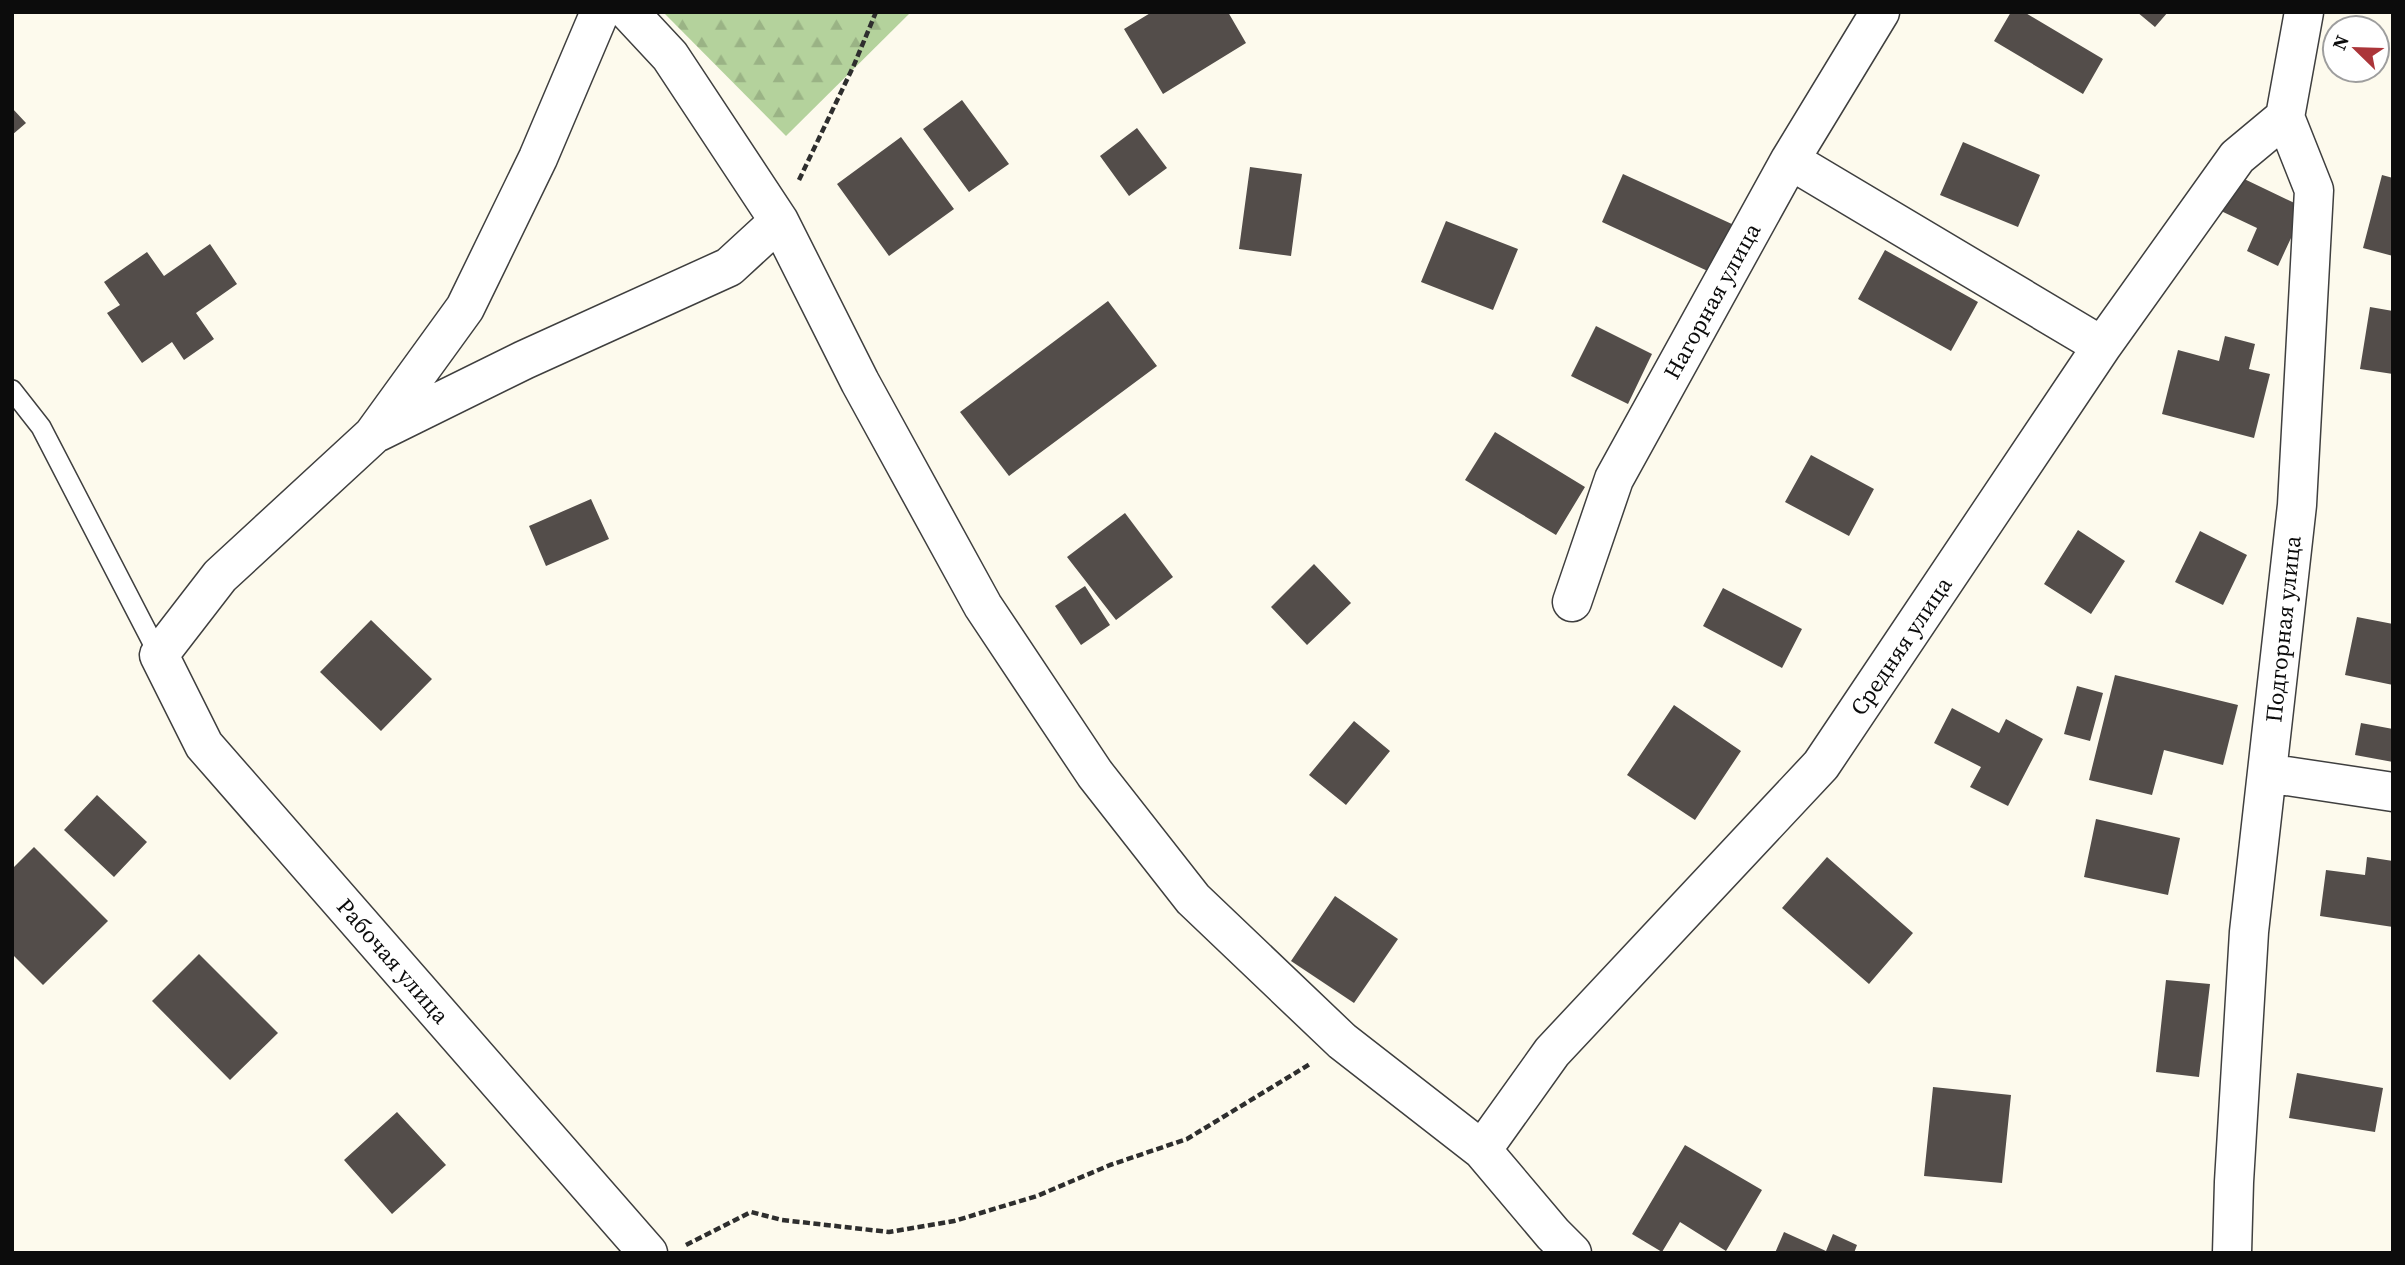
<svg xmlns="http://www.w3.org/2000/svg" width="2405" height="1265" viewBox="0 0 2405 1265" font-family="'Source Serif 4',serif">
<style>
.forest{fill:url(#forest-firs)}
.building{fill:#534d4a}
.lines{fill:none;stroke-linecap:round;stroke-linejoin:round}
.lane-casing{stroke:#3f3f3f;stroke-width:22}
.street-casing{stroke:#3f3f3f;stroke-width:41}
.path{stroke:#2e2e2e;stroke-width:4.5;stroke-dasharray:7 3.5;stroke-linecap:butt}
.lane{stroke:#fff;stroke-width:19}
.street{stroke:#fff;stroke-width:38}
.labels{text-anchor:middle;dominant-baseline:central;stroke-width:7;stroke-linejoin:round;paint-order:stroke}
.street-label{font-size:23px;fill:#0c0c0c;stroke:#fff}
</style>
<defs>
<pattern id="forest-firs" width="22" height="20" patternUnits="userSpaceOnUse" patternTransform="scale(1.75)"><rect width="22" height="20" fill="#b4d29c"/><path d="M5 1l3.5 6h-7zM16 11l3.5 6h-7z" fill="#9ab385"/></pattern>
</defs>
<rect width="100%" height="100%" fill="#fdfaed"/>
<!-- forest -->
<path class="forest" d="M663 12H911L786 136Z"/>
<!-- building -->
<path class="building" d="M1152 12H1228L1246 43 1163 94 1124 29Z
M2011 12H2024L2103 59 2083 94 1994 41Z
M2137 12H2168L2155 27Z
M962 100 1009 164 969 192 923 129Z
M12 108 26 123 12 135Z
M1137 128 1167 168 1129 196 1100 156Z
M901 137 954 209 889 256 837 184Z
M1963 142 2040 175 2018 227 1940 195Z
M1250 167 1302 174 1291 256 1239 249Z
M1623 174 1734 225 1712 273 1602 222Z
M2382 175 2393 178V256L2363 248Z
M2238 176 2305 208 2278 266 2247 251 2257 228 2221 211Z
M1446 221 1518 249 1493 310 1421 282Z
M210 244 237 284 196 313 214 339 184 360 172 342 142 363 107 313 120 305 104 282 147 252 164 276Z
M1885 250 1978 302 1951 351 1858 299Z
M1108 301 1157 366 1009 476 960 412Z
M2370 307 2393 311V374L2360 369Z
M1596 326 1652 354 1628 404 1571 376Z
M2225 336 2255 344 2249 369 2270 374 2254 438 2162 414 2178 350 2219 361Z
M1495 432 1585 487 1556 535 1465 480Z
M1811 455 1874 489 1849 536 1785 502Z
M591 499 609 539 546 566 529 526Z
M1125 513 1173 577 1116 620 1067 557Z
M2078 530 2125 561 2091 614 2044 584Z
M2200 531 2247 555 2223 605 2175 582Z
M1314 564 1351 603 1307 645 1271 607Z
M1085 586 1110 625 1081 645 1055 606Z
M1723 588 1802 629 1782 668 1703 626Z
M2357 617 2393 624V685L2345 675Z
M371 620 432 679 381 731 320 672Z
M2115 675 2238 705 2223 765 2164 750 2152 795 2089 780Z
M2077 686 2103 693 2090 741 2064 734Z
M1674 705 1741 751 1695 820 1627 775Z
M1952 708 1999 733 2006 719 2043 739 2008 806 1970 787 1981 767 1934 743Z
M1354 721 1390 751 1346 805 1309 775Z
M2361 723 2393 729V762L2355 755Z
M97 795 147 842 114 877 64 830Z
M2096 819 2180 838 2168 895 2084 877Z
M34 847 108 921 43 985 12 954V869Z
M1827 857 1913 933 1869 984 1782 908Z
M2367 857 2393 861V927L2320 916 2326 870 2365 875Z
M1335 896 1398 939 1354 1003 1291 961Z
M199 954 278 1033 230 1080 152 1001Z
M2166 980 2210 984 2199 1077 2156 1072Z
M2297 1073 2383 1088 2375 1132 2289 1118Z
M1933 1087 2011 1095 2002 1183 1924 1176Z
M397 1112 446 1165 392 1214 344 1160Z
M1685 1145 1762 1190 1726 1251 1680 1222 1662 1252 1632 1234Z
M1784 1232 1826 1251 1833 1234 1857 1245 1854 1253H1775Z"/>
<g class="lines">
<!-- lane casing -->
<g class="lane-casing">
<path id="lane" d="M12 390 41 427 159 655"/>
</g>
<!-- street casing -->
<g class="street-casing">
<path id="street" d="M600 12 538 158 465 308 373 435 220 576 159 655 204 745 648 1253
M629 12 670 56 779 221 860 382 983 606 1095 774 1193 899 1342 1041 1482 1150 1553 1234 1572 1253
M1790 160 2102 346
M378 432 524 360 729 267 779 221
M1572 602 1614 479 1790 160 1880 12
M2267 773 2393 792
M1482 1150 1552 1052 1821 765 2102 346 2237 157 2285 117
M2232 1253 2234 1182 2249 932 2297 505 2314 190 2285 117 2304 12"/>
</g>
<!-- path -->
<path class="path" d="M799 180 854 65 876 12
M686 1245 751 1212 782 1220 889 1232 954 1221 1037 1196 1110 1165 1187 1139 1310 1064"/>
<!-- lane -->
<use href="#lane" class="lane"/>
<!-- street -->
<use href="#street" class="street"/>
</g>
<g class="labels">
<!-- street labels -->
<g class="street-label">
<text transform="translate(1712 301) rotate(-61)">Нагорная улица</text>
<text transform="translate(2283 629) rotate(-84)">Подгорная улица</text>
<text transform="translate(1901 646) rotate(-56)">Средняя улица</text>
<text transform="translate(393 961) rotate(49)">Рабочая улица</text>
</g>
</g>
<!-- border -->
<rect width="2405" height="1265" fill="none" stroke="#0c0c0c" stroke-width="28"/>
<!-- north arrow -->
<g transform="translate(2356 49) rotate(293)"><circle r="33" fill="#ffffff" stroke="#9e9e9e" stroke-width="2"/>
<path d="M0-5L12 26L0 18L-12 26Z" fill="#ab3539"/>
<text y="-10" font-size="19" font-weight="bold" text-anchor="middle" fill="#0c0c0c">N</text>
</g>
</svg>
